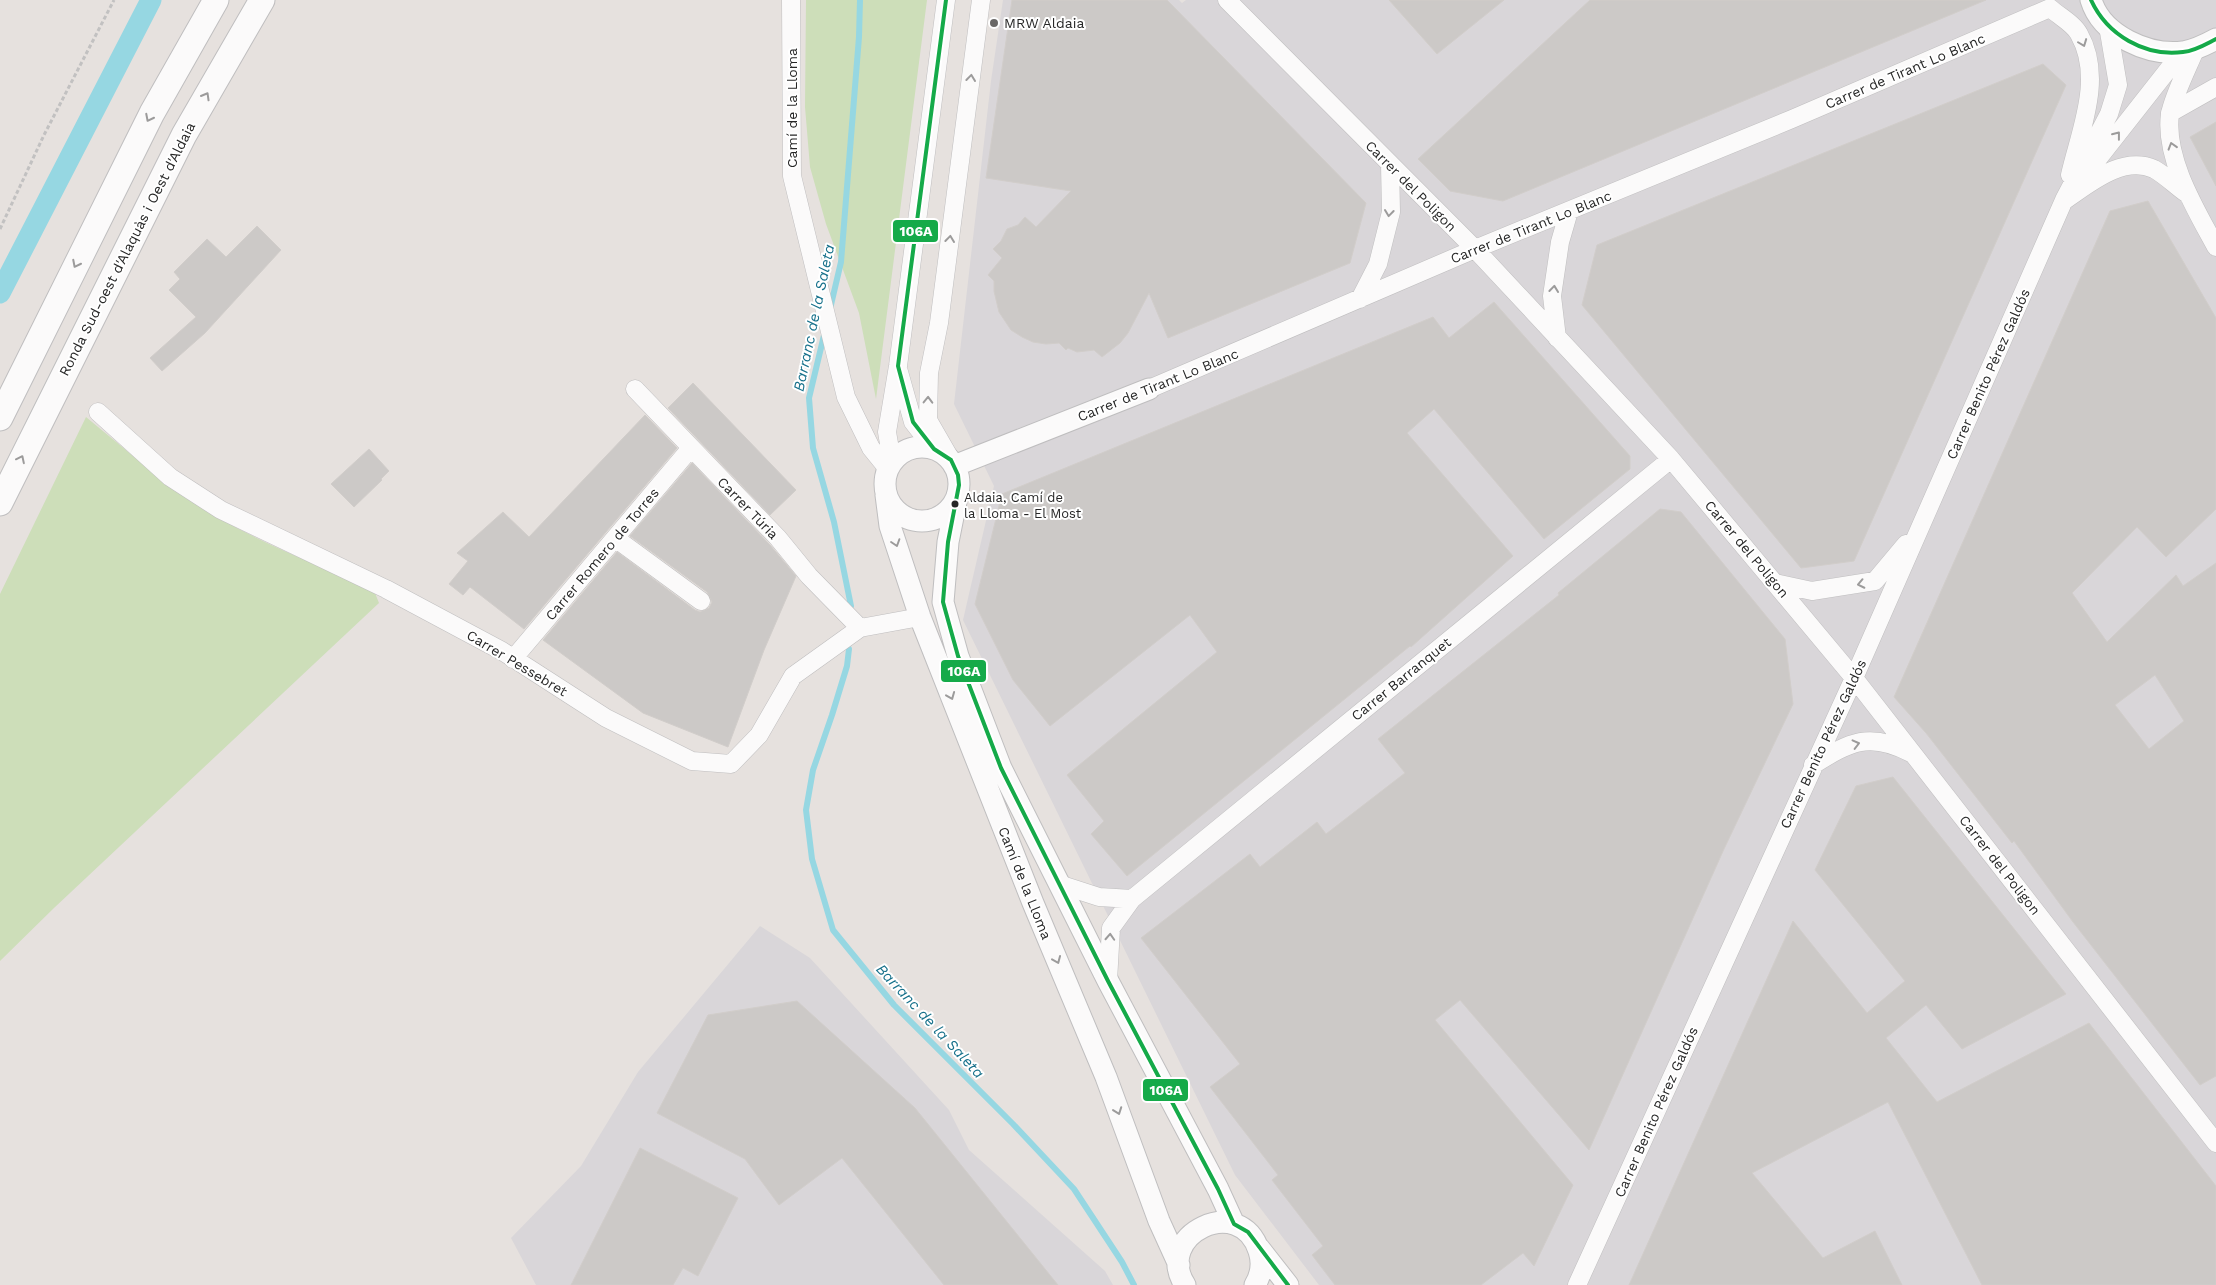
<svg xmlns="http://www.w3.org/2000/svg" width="2216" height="1285" viewBox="0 0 2216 1285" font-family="'Work Sans',sans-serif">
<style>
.industrial{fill:#d9d6d9}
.green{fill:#cddeb9}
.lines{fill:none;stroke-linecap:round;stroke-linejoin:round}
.stream{stroke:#96d7e2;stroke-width:6}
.canal{stroke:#96d7e2;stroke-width:21}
.building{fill:#ccc9c7;stroke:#d1cdca;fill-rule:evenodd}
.minor-casing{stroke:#bfbebf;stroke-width:19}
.tertiary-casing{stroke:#bfbebf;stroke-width:23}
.secondary-casing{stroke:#bfbebf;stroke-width:27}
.path{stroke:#c2c1c1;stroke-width:3;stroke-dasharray:4 2.5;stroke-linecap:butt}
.minor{stroke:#fbfafa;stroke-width:18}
.tertiary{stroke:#fbfafa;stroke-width:21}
.secondary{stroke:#fbfafa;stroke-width:25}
.bus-1-casing{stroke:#fff;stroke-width:8}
.bus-1{stroke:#15aa49;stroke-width:4}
.oneway{stroke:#9c9b9b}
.poi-dot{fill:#6a6867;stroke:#fff;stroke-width:2}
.bus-dot{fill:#272727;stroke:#fff;stroke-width:2}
.labels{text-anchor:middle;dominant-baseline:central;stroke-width:4;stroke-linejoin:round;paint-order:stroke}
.bus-label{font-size:13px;fill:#272727;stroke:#fff;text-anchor:start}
.poi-label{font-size:14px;fill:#272727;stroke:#fff;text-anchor:start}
.street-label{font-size:14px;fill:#272727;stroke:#fff}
.water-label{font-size:15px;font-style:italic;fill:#17718b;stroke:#fff}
.line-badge{stroke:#fff;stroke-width:2}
.badge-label{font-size:14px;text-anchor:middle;font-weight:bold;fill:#fff}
</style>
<rect width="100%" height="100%" fill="#e6e1de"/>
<!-- industrial -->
<path class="industrial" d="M1003 0H1179L1182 3 1186 0H2216V1285H1319L1235 1175 963 620 994 486 954 404 991 81Z
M760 926 810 958 949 1110 969 1150 1105 1271 1113 1285H536L511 1238 581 1166 638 1072Z"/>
<!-- green -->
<path class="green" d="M806 0H927L876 399 859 313 826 224 810 167 805 107Z
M86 417C130 453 172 491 220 519 269 546 321 567 373 588L379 603 54 908 0 961V594Z"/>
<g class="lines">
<!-- stream -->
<path class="stream" d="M830 309 841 262 859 37 860 0
M825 331 809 398 813 448 834 522 851 606
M849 649 847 666 832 715 813 770 806 810 812 859 833 930 894 1005 1013 1124 1074 1189 1122 1262 1134 1285"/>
<!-- canal -->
<path class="canal" d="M0 293 151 0"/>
</g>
<!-- building -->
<path class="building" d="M1012 0H1167L1366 203 1350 263 1168 338 1149 293 1128 333 1120 343 1102 357 1094 350 1077 352 1068 348 1066 350 1059 343 1046 344 1033 342 1022 337 1011 330 999 312 994 291V281L988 275 1002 258 993 249 1001 241 1007 229 1018 225 1025 217 1036 227 1071 191 986 178Z
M1389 0H1504L1437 54Z
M1590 0H1986L1503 201 1450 191 1418 159Z
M2043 64 2066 85 1854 561 1801 568 1582 305 1597 245Z
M2216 122V186L2190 137Z
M2148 201 2216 318V509L2166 557 2137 527 2072 593 2107 642 2176 575 2183 586 2216 563V1076L2200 1085 2073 922 2014 841 2012 843 1926 733 1894 697 2110 211ZM2155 675 2184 721 2149 749 2115 705Z
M257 226 281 250 205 333 162 371 150 358 196 317 169 290 180 279 174 272 207 239 226 257Z
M1494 302 1630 456V469L1544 539 1434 409 1407 433 1513 556 1411 647 1410 646 1127 876 1091 834 1104 821 1067 775 1217 652 1190 615 1050 726 1013 680 975 604 1002 494 1433 317 1449 338Z
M693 383 796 490 770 515 668 408Z
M645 415 677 448 524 629 470 587 463 595 449 584 468 561 457 553 503 512 529 537Z
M369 449 389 471 381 479 382 480 354 507 331 484Z
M692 463 770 545 796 576 764 650 728 747 643 713 543 640 617 552 695 610 700 612 709 608 712 602 707 592 630 536Z
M1660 509 1681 512 1785 639 1793 704 1724 849 1589 1150 1460 1000 1435 1020 1573 1185 1534 1266 1523 1253 1481 1285H1335L1312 1255 1323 1246 1272 1180 1278 1175 1210 1087 1240 1064 1141 938 1250 854 1260 867 1317 822 1326 834 1405 773 1378 739 1559 595 1558 593Z
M1893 777 2066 994 1962 1049 1926 1005 1886 1038 1937 1102 2089 1023 2216 1186V1285H1982L1888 1102 1752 1173 1823 1258 1875 1231 1902 1285H1629L1793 921 1867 1013 1905 981 1815 870 1856 786Z
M797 1001 915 1108 1058 1285H944L842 1158 779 1205 745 1159 657 1113 708 1015Z
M640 1148 738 1198 698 1276 683 1268 673 1285H571Z"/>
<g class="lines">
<!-- minor casing -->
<g class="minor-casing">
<path id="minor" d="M791 0 792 176 846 397 871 448 888 469
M1227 0 1475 249 1671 459 1854 678 2216 1143
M2050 8C2059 16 2074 24 2079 34 2104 78 2080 131 2070 175
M2195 50C2188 67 2173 97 2170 114 2164 158 2196 210 2216 247
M2170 113 2216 87
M2090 169 2182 52
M2065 200C2089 184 2122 155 2154 169 2165 175 2176 186 2186 193
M1360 299 1378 264 1391 212 1390 164
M1557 338 1552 296 1560 242 1569 211
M899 372 913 422 934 449
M635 389 778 538 809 576 860 628
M1149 389 1475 249 1792 119 2050 8
M98 412 170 477 221 510 386 589 502 651 606 718 692 761 731 764 759 735 793 676 860 628 920 617
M951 460 928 420 929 373 939 323 981 0
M892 461 887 432 898 366 946 0
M615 538 701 601
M1775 583 1812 591 1875 581 1906 544
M513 659 690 449
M1813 765C1850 742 1869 731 1911 753
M1059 884 1099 897 1132 899
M1108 981 1111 928 1132 899 1671 459
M1577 1285 1854 678 2064 200 2109 114 2118 85 2108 26"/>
</g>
<!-- tertiary casing -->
<g class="tertiary-casing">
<path id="tertiary" d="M2091 0C2102 36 2149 56 2183 52 2195 50 2205 45 2216 39
M885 484a37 37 0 1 1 74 0a37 37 0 1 1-74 0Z
M954 466 1149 389
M886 495 890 526 920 617 1033 903 1106 1077 1159 1221 1179 1265
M957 497 948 542 943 602 958 656 1001 768 1108 981 1218 1189 1234 1224
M1259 1248 1288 1285
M1185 1285C1153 1235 1240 1192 1259 1251 1263 1263 1261 1275 1255 1285"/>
</g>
<!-- secondary casing -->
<g class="secondary-casing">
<path id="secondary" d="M0 418 152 113 216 0
M0 503 184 135 262 0"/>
</g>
<!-- path -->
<path class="path" d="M0 229 44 135 114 0"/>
<!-- minor -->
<use href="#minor" class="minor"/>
<!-- tertiary -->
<use href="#tertiary" class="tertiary"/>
<!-- secondary -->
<use href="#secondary" class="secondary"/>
<!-- bus-1 casing -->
<g class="bus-1-casing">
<path id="bus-1" d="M946 0 898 366 913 422 934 449 951 460 958 475 959 485 948 542 943 602 958 656 1001 768 1108 981 1218 1189 1234 1224 1248 1232 1288 1285
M2091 0C2107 35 2145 57 2183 52 2195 51 2206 44 2216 39"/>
</g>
<!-- bus-1 -->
<use href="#bus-1" class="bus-1"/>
</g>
<!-- one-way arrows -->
<defs><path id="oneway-chevron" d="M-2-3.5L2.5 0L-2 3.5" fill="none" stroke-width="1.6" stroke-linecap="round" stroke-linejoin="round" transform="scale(1.25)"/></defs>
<g class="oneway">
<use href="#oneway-chevron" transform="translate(2083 43) rotate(69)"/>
<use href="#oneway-chevron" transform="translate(971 78) rotate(-83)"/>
<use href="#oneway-chevron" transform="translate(206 96) rotate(-60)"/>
<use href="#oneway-chevron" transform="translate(149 118) rotate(117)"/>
<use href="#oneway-chevron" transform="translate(2117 135) rotate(-52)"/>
<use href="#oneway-chevron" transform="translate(2172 146) rotate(-107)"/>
<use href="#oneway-chevron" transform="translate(1389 213) rotate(97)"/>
<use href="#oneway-chevron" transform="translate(950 239) rotate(-83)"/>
<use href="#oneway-chevron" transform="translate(76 264) rotate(117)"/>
<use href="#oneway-chevron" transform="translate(1554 289) rotate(-84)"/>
<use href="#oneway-chevron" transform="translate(928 400) rotate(-89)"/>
<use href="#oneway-chevron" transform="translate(21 459) rotate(-64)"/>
<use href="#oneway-chevron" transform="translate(896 543) rotate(72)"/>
<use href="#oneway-chevron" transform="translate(1861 584) rotate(168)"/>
<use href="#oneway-chevron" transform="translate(951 696) rotate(68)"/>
<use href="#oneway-chevron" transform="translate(1856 744) rotate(-14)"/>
<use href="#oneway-chevron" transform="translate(1110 937) rotate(-87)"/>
<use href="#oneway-chevron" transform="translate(1057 960) rotate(67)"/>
<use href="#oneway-chevron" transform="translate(1118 1111) rotate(70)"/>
</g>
<!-- markers -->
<circle class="poi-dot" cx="994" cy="23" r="5"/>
<circle class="bus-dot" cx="955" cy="504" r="4.5"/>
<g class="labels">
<!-- bus labels -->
<g class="bus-label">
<text x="964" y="497">Aldaia, Camí de<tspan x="964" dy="16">la Lloma - El Most</tspan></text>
</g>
<!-- poi labels -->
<g class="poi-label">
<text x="1004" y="23">MRW Aldaia</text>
</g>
<!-- street labels -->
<g class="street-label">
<text transform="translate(1905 71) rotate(-23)">Carrer de Tirant Lo Blanc</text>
<text transform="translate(792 108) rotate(-90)">Camí de la Lloma</text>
<text transform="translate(1411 186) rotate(45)">Carrer del Poligon</text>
<text transform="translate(1531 227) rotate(-22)">Carrer de Tirant Lo Blanc</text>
<text transform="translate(127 249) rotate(-63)">Ronda Sud-oest d'Alaquàs i Oest d'Aldaia</text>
<text transform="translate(1988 374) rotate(-66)">Carrer Benito Pérez Galdós</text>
<text transform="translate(1158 385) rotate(-22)">Carrer de Tirant Lo Blanc</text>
<text transform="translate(748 508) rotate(46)">Carrer Túria</text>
<text transform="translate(1747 549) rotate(50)">Carrer del Poligon</text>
<text transform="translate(602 554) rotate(-50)">Carrer Romero de Torres</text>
<text transform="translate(517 663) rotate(31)">Carrer Pessebret</text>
<text transform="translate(1401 679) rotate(-39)">Carrer Barranquet</text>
<text transform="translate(1823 744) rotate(-65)">Carrer Benito Pérez Galdós</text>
<text transform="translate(2000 865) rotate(52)">Carrer del Poligon</text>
<text transform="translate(1025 883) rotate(68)">Camí de la Lloma</text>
<text transform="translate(1656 1112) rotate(-66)">Carrer Benito Pérez Galdós</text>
</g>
<!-- water labels -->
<g class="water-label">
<text transform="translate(814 318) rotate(-78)">Barranc de la Saleta</text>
<text transform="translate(930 1021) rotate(47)">Barranc de la Saleta</text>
</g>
</g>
<g class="line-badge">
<rect x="892" y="219" width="47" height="24" rx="5" fill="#15aa49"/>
<rect x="940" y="659" width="47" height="24" rx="5" fill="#15aa49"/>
<rect x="1142" y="1078" width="47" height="24" rx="5" fill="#15aa49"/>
</g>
<g class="badge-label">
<text x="916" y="236">106A</text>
<text x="964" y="676">106A</text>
<text x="1166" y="1095">106A</text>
</g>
</svg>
